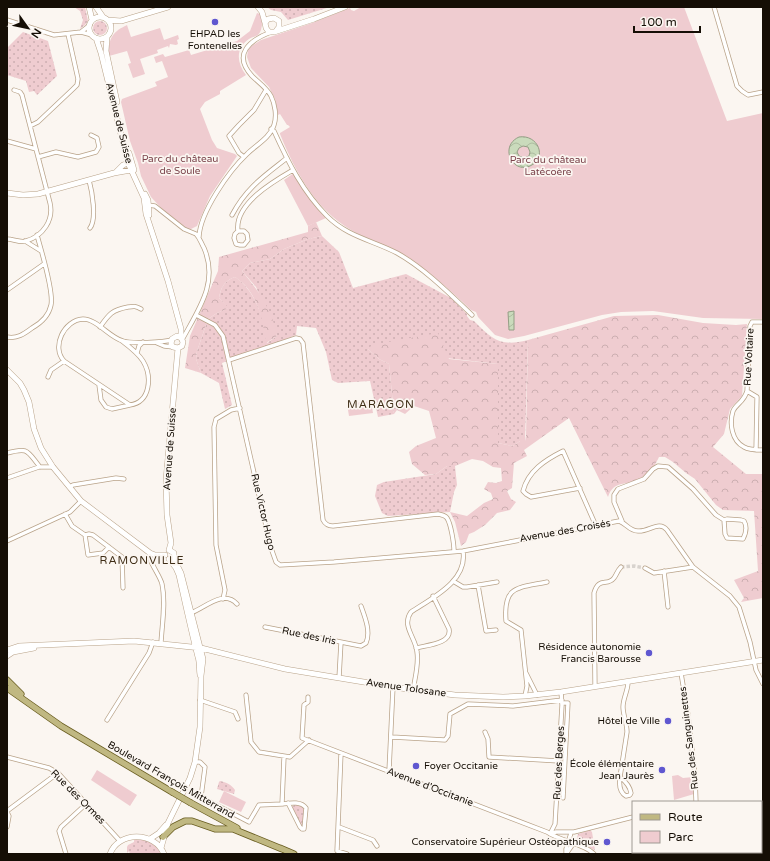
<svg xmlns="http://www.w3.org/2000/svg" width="770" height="861" viewBox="0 0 770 861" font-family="'Varela Round',sans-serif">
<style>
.grass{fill:url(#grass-dots)}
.forest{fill:url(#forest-crowns)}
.green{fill:#efccd0}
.water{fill:url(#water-waves);stroke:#949e85;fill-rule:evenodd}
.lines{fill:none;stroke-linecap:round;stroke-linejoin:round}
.street-tunnel{stroke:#d8d3ce;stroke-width:3.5;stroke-dasharray:3.5 2;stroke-linecap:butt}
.street-casing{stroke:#b9a389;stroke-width:5}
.secondary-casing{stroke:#b9a389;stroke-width:6}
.primary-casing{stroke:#695d20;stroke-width:7}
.street{stroke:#fff;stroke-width:3.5}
.secondary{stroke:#fff;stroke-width:5}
.primary{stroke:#c0b882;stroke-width:5.5}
.primary-bridge-casing{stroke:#695d20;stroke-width:7;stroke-linecap:butt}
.primary-bridge{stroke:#c0b882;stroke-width:5.5}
.poi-dot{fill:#5f57d0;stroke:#fbf6f1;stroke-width:1.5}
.labels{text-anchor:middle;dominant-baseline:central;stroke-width:3.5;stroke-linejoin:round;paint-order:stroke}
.poi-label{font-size:10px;fill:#150e05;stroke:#fbf6f1;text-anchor:end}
.street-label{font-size:10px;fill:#150e05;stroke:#fbf6f1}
.park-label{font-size:10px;fill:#7c454d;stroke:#fbf6f1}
.neighbourhood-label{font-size:11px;letter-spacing:1px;fill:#3e2c15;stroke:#fbf6f1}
</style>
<defs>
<pattern id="grass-dots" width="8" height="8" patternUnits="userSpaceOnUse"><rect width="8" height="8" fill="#efccd0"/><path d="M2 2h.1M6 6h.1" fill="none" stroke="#ccaeb1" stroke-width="1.8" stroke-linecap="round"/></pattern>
<pattern id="forest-crowns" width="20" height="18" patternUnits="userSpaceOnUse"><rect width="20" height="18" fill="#efccd0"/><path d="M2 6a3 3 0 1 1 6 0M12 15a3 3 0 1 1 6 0" fill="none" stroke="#ccaeb1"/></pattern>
<pattern id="water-waves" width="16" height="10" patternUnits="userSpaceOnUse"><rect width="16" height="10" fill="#cadbbc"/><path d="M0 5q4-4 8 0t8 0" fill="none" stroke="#adbba0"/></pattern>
</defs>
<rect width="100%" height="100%" fill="#fbf6f1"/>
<!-- grass -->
<path class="grass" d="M74 7H85L88 21 85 25 80 29 83 20 80 11Z
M267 7H330L288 20 281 12 271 10Z
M93 28a7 7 0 1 1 14 0a7 7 0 1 1-14 0Z
M23 32 48 41 57 76 37 95 34 91 29 92 26 81 7 75V48Z
M322 236 339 252 353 288 406 274 451 298 467 314V316L470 320 474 321C493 340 500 347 528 340L525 441H520L513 446 498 443V364L368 349 379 359 389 364 394 414 378 417 370 381 338 383 332 380 326 352 316 328 297 326 296 335 222 363 232 405 225 409 219 383 201 373 196 359 197 351 208 319 217 313 228 308 219 298C221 287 224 281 235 277 251 287 259 307 264 324 265 330 265 337 267 343L277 336 256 287 242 271 250 263 270 259 284 249 308 239Z
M447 466H455L457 485 454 492 450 512 388 516 382 513 375 496 377 485 384 482 436 474Z
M220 781C226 782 232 785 235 790L234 794 217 789 219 782Z
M294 805H302L304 808 303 826H301L292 807Z
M590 830 592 832 595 850 576 842 578 834Z
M134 839C146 839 157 842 161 854H130L129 851 127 853V847L128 845 134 842Z"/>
<!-- forest -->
<path class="forest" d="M316 222 322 236 308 239 284 249 270 259 250 263 242 271C259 291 272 310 277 336L266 343C263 319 257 291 235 277 224 281 221 287 219 298L229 308 217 313 208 319 197 351 196 359 201 373 185 368 190 336 218 271 219 257 308 232V226Z
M658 315 703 323 736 325 747 324 742 396 730 409 724 434 713 447 746 474H763V598L741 602 744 598 734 580 758 571 754 511 723 510 716 505 695 479 686 473 673 462 665 457H659C656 464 649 475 641 479 628 486 614 479 608 497L569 418 524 450 527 456 514 463 512 488 507 491 511 499 516 502 510 510 497 513 485 525 474 532 469 534 466 542 461 546 455 522 450 512 467 516 484 503 493 499 491 493 484 489 488 482 496 483 502 481 501 468 493 467 483 461 472 459 455 466H447L436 474 425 475 412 464 409 452 416 446 436 438 429 411 414 406 405 414 397 410 394 414 389 364 379 359 368 349 372 345 438 333 449 359 498 364V443L513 446 520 441H525L526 436 528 340 614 316Z"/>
<!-- green -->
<path class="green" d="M361 7H684L727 121 763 113V319L703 318 653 311 621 312 602 315 524 336 508 339 495 335 478 317 476 312 471 310C449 289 426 268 400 253 385 244 366 239 351 230 315 209 295 171 280 134V133L290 127 288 125H287L280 114 278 115 275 99 269 87 251 68 247 57 248 50 250 47 261 40 312 23 350 8 351 10 354 11Z
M257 13 260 14C263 19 263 30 258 35 255 37 252 37 249 39 236 48 236 62 246 75L220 91V94L205 102 200 109 212 140 217 148 235 154 237 156 210 196 197 226 189 230 163 210 151 197 141 176 138 163 130 141 121 102 122 99 157 86 155 82 168 77 162 61 156 63 154 57 163 54 165 57 189 50 191 55 237 41 250 31Z
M127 25 131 37 160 28 164 40 178 35 179 39 177 40 178 44 176 45 170 44 169 48 168 46 157 50 158 53 140 59 145 74 133 78 128 64 131 63 127 51 109 56C108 39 112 32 127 25Z
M294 173 306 193 326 218 308 226 284 180Z
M371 401 373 413 349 416 347 404Z
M97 770 137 795 130 806 91 780Z
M678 775 683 778 693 777 694 794 674 800 672 776Z
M224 791 246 802 241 812 219 802Z"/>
<!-- water -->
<path class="water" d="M519 137C538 134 548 158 530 166 512 174 499 146 519 137ZM523 146 528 147 530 152 529 156 524 158 519 156 517 152 519 148Z
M514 311V330H509L508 312Z"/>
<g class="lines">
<!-- street-tunnel -->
<path class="street-tunnel" d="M621 567 634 566 645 568"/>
<!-- street casing -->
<g class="street-casing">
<path id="street" d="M714 7 737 86 742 91 748 95 763 92
M7 20 54 35 81 32 90 25
M81 32 92 35
M30 126 38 122 73 89 77 85 78 79 68 34
M271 129 274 131C288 162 303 192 327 216 348 237 372 240 397 253 424 268 450 294 472 315
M7 141 36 149
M38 157 56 152 78 157 96 152 99 147 97 138 91 135
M244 157 239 153 229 136 239 125 254 110 266 90
M89 180C92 191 97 219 90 228
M148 205 155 206 184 229 196 234C200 238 201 243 204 248 219 283 198 310 182 340
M232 215C246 188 264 176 287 158
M238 231H244L247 234 248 240 244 245H240L236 244 234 238 235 234 238 231C234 204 274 181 293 170
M199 237C200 212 229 171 247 154 256 145 270 138 274 125 277 116 275 104 271 96 267 88 258 82 252 76 232 54 250 40 271 32
M7 239C13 239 20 243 26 241 43 236 54 220 50 203L22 95 20 92 14 90
M25 241 41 251
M7 290 44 264
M196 315 215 325 223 336 271 548 276 562 280 565 334 562 463 551 619 521C626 523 629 531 638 531 649 532 659 520 667 530L693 567 730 596 739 607 750 642 756 670 763 684
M763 322H752L750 326 747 391C744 402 736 404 733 411 729 424 732 441 744 447 749 450 758 450 763 450
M100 327C109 314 112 310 128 307 134 306 136 306 141 309
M7 337C17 339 24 334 32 328 41 323 49 315 51 305 54 291 41 250 37 235
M122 341C130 347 138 353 143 361 152 376 151 402 130 405L64 361C51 347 64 320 83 319 97 319 110 338 123 341 131 344 164 342 172 340
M157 343 164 346 173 347
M137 353 139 346 143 342
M229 360 296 338 300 339 303 343 323 520C325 524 328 526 333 526L438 514C442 515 445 515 447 518 451 524 454 544 454 551
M48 377 51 370 64 361
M99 385 101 400 106 407 112 409 130 405
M747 391 757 397 756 450
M7 453C29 447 27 451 40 467
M7 478 39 467H53
M69 487 73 485 116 478 124 479
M580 488 531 497 526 494 523 491C528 471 545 460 563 451L596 526
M65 514 72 526 85 535 88 555 103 553 109 547
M727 519 741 520 744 521C747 526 746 533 743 539L727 538 725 534 724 520Z
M622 521 614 502V495L618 489 644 479 653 469 658 466 668 467 693 489 716 515 724 520
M85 535 89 534 93 535 122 557 123 588
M7 541 70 512 81 501
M150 553C147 560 160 575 162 584 166 603 162 624 161 643
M645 568 654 573 693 567
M664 571 668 607
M453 581 463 587H467L497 582
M478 585 486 631 496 630
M223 599 225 590 216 545 214 427 216 419 231 410 240 408
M191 613C205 608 223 589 237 604
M265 627 361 646 366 643C371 632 365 617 361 606
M416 648C427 645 452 644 449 629L433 596
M526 673 537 695
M681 673 688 715 695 774 696 802
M339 678 341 642
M595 686 594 593C599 576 607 587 614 578 617 574 617 571 621 567
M413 690C415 678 419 664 417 652 416 638 401 626 411 612 432 598 468 581 463 551
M246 695 251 742 259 752 290 757 309 740
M525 696 527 686 521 630 506 621C503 585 518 588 547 582
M308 697V702L304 705 302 738 547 832C560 841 585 844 594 854
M200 700 235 712 238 719
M562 703H568L563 798
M107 720 149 653 153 642
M485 732 488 739 489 757 559 761
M392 737 445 740 448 736 450 714 468 704 513 706 562 700
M341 753 337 851 347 854
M7 757 49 768 58 773 120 841
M195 762H200L205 767 201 797 249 822 259 805 282 804 284 757
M389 771 393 687
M620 777C619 784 619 792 626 796L630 795 631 793C630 786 625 781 620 777L627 732C627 723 623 715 623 707 623 698 628 691 628 682
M282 804C290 803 301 801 306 808L304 829H302L300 827 288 803
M7 811 58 773
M7 812 9 816 7 827
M339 827 373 840 377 846
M550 834 555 824 562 705 561 692
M550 834 556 832H574L633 817
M698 852V854
M66 854 59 831 61 827 86 804
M566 854V849L571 833
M566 854 573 844"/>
</g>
<!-- secondary casing -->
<g class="secondary-casing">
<path id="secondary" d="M89 7 92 20
M96 7 103 17
M258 7 262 12 265 23
M89 28a11 11 0 1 1 22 0a11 11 0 1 1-22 0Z
M108 20 121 21 168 7
M276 31 279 27V21L274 18 268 19 265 23 266 28 269 32H274L314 19 345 7
M107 37 106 51 117 102
M96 38 101 53 128 163 144 198 146 214 168 281 181 329V338L183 342 182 346 178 348 173 347 171 344 172 339 177 336 181 338
M129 153 134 170
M116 172 123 165 128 163H130
M7 193 23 195 38 194 114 173 131 170 132 167
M145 194 148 200 149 215
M7 370 20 383 24 390 29 402 34 429 41 448 53 467 81 501 150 553 155 555H165
M169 550 171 543 167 515 166 480 178 348
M169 559 176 568 179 575C185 602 191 630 198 657 200 663 199 669 200 675
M7 650 19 646 134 641 201 648 285 669 400 688 455 695 503 697 525 696 561 692 763 660
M7 656 13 652 34 648
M150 839 159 833 166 825
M161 848 168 823 190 778 195 762 200 727 201 676 203 659 181 573 174 559V553L169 550
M110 854C118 831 155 831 164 854"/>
</g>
<!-- primary casing -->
<g class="primary-casing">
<path id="primary" d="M7 680 21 694
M7 688 61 726 172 792
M191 803 237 828
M163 837 173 827 185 821H192L215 829H233L282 849
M280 848 294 854"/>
</g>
<!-- street -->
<use href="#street" class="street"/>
<!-- secondary -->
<use href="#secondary" class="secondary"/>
<!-- primary -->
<use href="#primary" class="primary"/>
<!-- primary-bridge casing -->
<g class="primary-bridge-casing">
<path id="primary-bridge" d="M172 792 191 803"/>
</g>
<!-- primary-bridge -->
<use href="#primary-bridge" class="primary-bridge"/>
</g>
<!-- markers -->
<g class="poi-dot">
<circle cx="215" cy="22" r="4"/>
<circle cx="649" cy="653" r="4"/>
<circle cx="668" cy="721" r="4"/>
<circle cx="416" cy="766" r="4"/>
<circle cx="662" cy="770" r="4"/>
<circle cx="607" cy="842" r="4"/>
</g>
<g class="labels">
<!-- poi labels -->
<g class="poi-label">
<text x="215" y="34" text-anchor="middle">EHPAD les<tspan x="215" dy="12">Fontenelles</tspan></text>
<text x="641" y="647">Résidence autonomie<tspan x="641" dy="12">Francis Barousse</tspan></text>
<text x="660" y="721">Hôtel de Ville</text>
<text x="654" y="764">École élémentaire<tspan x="654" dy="12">Jean Jaurès</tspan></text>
<text x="424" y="766" text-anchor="start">Foyer Occitanie</text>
<text x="599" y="842">Conservatoire Supérieur Ostéopathique</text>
</g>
<!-- street labels -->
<g class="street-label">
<text transform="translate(119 123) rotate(76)">Avenue de Suisse</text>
<text transform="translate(749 357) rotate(-87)">Rue Voltaire</text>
<text transform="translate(170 449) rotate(-86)">Avenue de Suisse</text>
<text transform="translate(263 512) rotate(77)">Rue Victor Hugo</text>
<text transform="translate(565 531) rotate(-10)">Avenue des Croisés</text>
<text transform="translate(309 636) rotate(12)">Rue des Iris</text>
<text transform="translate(406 688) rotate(8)">Avenue Tolosane</text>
<text transform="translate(689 738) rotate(-97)">Rue des Sanguinettes</text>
<text transform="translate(559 763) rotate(-87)">Rue des Berges</text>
<text transform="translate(171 780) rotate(30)">Boulevard François Mitterrand</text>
<text transform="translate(430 787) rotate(21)">Avenue d'Occitanie</text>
<text transform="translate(78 797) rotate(45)">Rue des Ormes</text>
</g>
<!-- park labels -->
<g class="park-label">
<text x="180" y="159">Parc du château<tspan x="180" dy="12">de Soule</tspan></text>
<text x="548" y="160">Parc du château<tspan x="548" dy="12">Latécoère</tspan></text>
</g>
<!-- neighbourhood labels -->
<g class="neighbourhood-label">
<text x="381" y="404">MARAGON</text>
<text x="142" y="560">RAMONVILLE</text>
</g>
</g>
<!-- border -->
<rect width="770" height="861" fill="none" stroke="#150e05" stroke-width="16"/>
<!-- legend -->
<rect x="632" y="801" width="130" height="52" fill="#fbf6f1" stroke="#9f9993"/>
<rect x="640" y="814" width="20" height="6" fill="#c0b882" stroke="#9f9993"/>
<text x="668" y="821" font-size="12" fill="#150e05">Route</text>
<rect x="640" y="831" width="20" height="12" fill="#efccd0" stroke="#9f9993"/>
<text x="668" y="841" font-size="12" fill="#150e05">Parc</text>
<!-- north arrow -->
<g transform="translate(28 28) rotate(123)" stroke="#fbf6f1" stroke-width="3" paint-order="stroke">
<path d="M0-3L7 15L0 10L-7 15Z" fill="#150e05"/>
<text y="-6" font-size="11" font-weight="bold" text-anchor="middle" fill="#150e05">N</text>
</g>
<!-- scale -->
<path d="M634 26v6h66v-6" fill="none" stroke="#150e05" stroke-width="2"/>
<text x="640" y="26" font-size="12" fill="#150e05" stroke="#fbf6f1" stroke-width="3" paint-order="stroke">100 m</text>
</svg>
